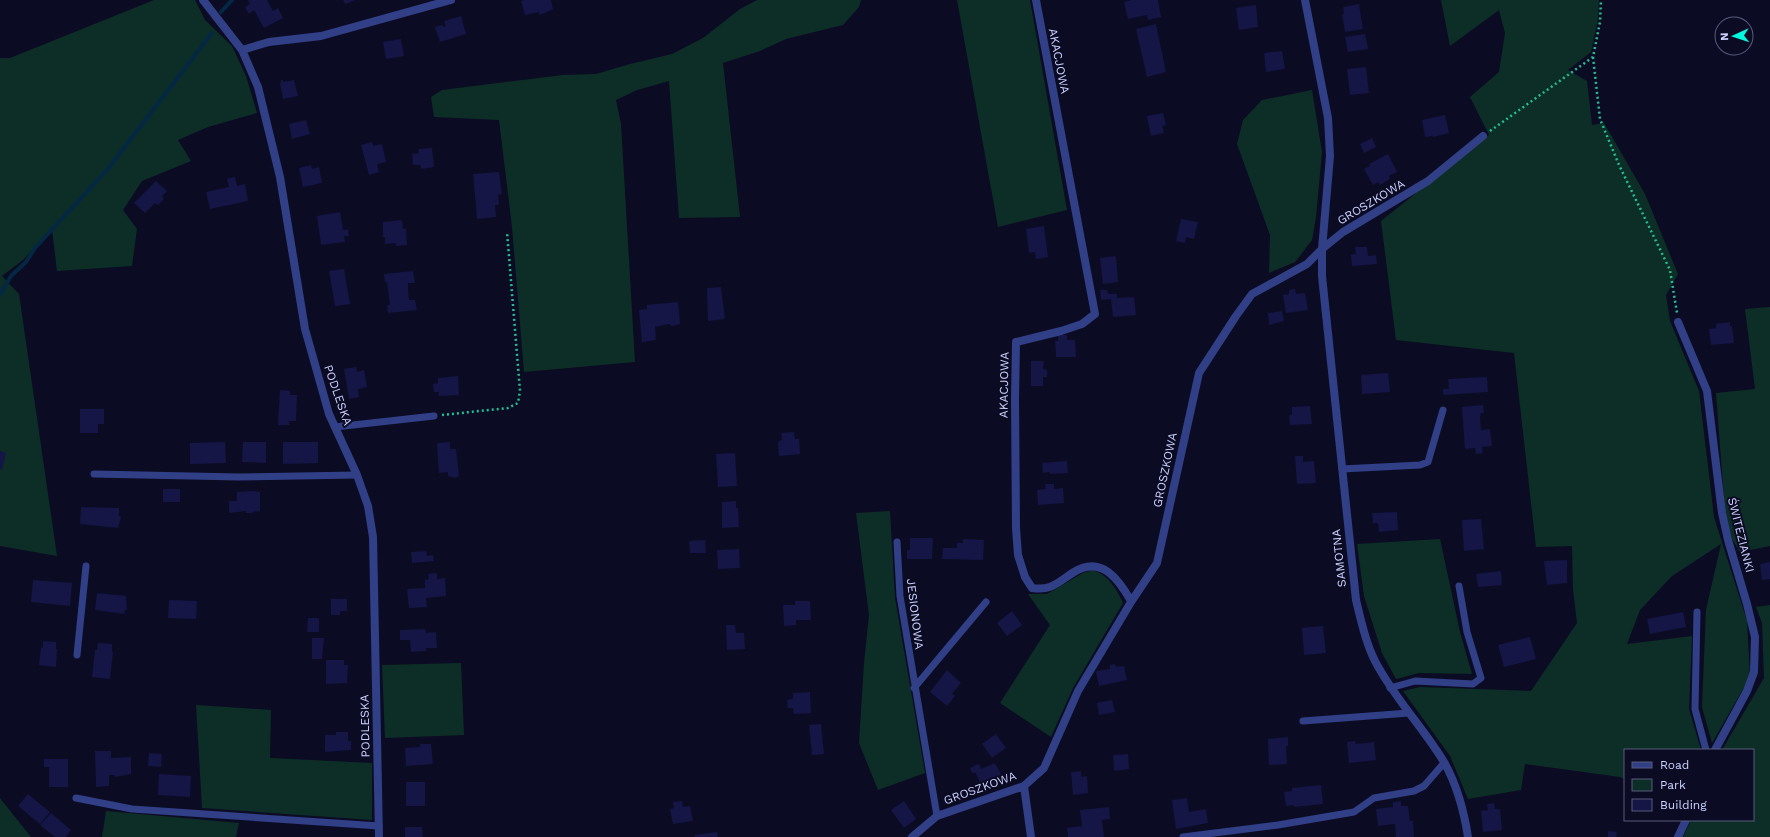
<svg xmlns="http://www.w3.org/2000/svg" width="1770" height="837" viewBox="0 0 1770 837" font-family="'Work Sans',sans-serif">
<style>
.green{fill:#0d2e26}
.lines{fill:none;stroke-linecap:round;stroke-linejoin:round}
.stream{stroke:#042843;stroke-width:4}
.building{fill:#151546}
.path{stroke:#20c096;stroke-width:2.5;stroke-dasharray:2 3;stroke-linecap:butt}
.service{stroke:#313f87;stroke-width:7}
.minor{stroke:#313f87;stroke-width:8}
.labels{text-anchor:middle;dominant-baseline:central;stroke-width:4;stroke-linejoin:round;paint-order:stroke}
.street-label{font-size:12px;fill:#cdd1ff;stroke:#0b0c23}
</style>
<rect width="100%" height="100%" fill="#0b0c23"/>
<!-- green -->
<path class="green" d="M154 0H195L205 20 232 46 246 76 257 113 208 127 178 140 191 161 142 181 123 210 137 229 132 266 57 271 52 229 23 260 2 276 19 294 57 556 0 546V58H10Z
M757 0H861L859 7 843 25 786 39 760 51 723 63 740 217 679 218 669 81 637 90 616 100 621 124 635 362 524 372 512 227 499 120 434 117 431 97 442 90 563 75 596 74 630 64 672 54 703 38 740 9Z
M957 0H1030L1067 210 998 227Z
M1441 0H1599L1598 19 1591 52 1568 70 1587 81 1592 125 1604 123 1645 194 1678 274 1666 295 1670 321 1699 391 1714 517 1747 621 1750 677 1712 743 1702 707 1706 610 1721 544 1672 576 1640 610 1627 644 1692 636 1689 709 1701 750H1625V779L1620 777 1525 764 1521 790 1468 799 1450 756 1403 691 1420 687 1531 691 1577 623 1573 589 1572 546 1536 547 1514 353 1396 340 1381 221 1489 135 1470 97 1499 72 1505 33 1499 10 1450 46Z
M1312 90 1322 152 1316 217 1312 240 1295 262 1269 273 1270 235 1237 144 1243 120 1262 100Z
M1770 307V546L1740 552 1732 539 1725 512 1716 393 1755 389 1745 309Z
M890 511 895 598 925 773 878 790 859 743 864 663 869 615 856 513Z
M1440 539 1460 632 1472 674 1419 673 1396 679 1382 653 1364 596 1357 544Z
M1093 570C1109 576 1116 588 1123 603L1073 688 1051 737 1000 703 1050 625 1028 594H1047L1083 573Z
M1770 605V837H1683L1691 820H1753V750H1722L1764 678 1762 623 1756 607Z
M461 663 464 735 385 738 382 665Z
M196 705 271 710 270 758 372 763V820L202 808Z
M0 798 27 832 31 837H0Z
M106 811 239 823 236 837H102Z"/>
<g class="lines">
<!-- stream -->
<path class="stream" d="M221 12 232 0
M0 295 11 276 26 262 35 248 107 170 212 33"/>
</g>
<!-- building -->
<path class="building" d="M248 0H267L273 11 278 8 283 18 264 28 254 10 249 14 245 7 250 4Z
M343 0H356L345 4Z
M524 0H551L553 9 540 15 539 12 525 15 521 1Z
M1132 0H1158L1161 17 1148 20 1147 15 1128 19 1124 2Z
M1359 4 1363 29 1345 32 1342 14H1344L1343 7Z
M1256 5 1258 27 1239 30 1236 8Z
M461 16 466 34 440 42 435 27 443 25V27L446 26 444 21Z
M1156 24 1166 72 1147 77 1136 29Z
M1365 34 1368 49 1348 52 1345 37Z
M401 39 404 56 386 59 383 42Z
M1282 51 1285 69 1266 72 1264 53Z
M1366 67 1369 93 1350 95 1347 69Z
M281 80H283V82L294 80 298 96 283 99 280 83H281Z
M1163 113 1166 125 1162 126 1164 133 1151 136 1147 116Z
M1445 115 1449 133 1433 137V136L1425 137 1422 120Z
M306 120 310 134 292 139 289 124Z
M1372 138 1376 147 1364 153 1360 144Z
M372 142 373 146 382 144 386 162 377 164 379 172 369 175 361 145Z
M432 148 434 167 421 169 420 165H413L412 154 419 153 418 149Z
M1388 154 1397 172 1389 176 1390 179 1380 185 1378 182 1373 185 1364 169 1370 166 1369 164Z
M311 165 312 169 319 167 322 183 303 187 299 168Z
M499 172 502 194 498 195 499 205H495L496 217 477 219 473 174Z
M235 177 237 186 245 184 248 201 210 209 206 192 229 187 227 179Z
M156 181 167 191 162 196 164 199 158 205 155 203 145 213 134 203Z
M340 212 343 230 348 229 349 236H344L345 242 321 245 317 216Z
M1181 219 1198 222 1194 239 1186 237 1185 243 1176 241Z
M402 220 403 229H406L407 245 396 246V243L385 244V237H383V222Z
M1044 226 1048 257 1036 259 1035 252 1029 253 1026 229Z
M1355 247H1367L1368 256 1376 255 1377 264 1352 266 1351 255 1356 254Z
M1116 256 1118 282 1103 284 1100 258Z
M344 269 350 304 335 306 329 271Z
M413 271 415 283H408V291L409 300H415L417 310 388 313 387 305H390L387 282H385L384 274Z
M721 287 725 319 708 321 707 288Z
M1295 289 1296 294 1305 293 1308 310 1286 313 1283 295 1289 294V290Z
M1100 290H1107L1108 294H1117V298L1134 297 1136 315 1113 317 1111 299 1101 300Z
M678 302 680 324 672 326 669 324 655 327 656 340 642 342 639 310 647 309V305Z
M1282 311 1284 321 1269 325 1268 313Z
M1730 322V326H1732L1734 343 1711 345 1709 329 1716 328V324Z
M1058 335H1067V340H1075L1076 357H1056L1055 341H1058Z
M1031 361H1044L1043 369 1047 370V377H1043V386H1031Z
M356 367 357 372 364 370 367 387 358 389 359 397 349 399 344 369Z
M1388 373 1390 392 1362 394 1361 375Z
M458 376 459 395 439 396V392H434L433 384 438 383V378Z
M1487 377 1488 392 1443 395V389H1449L1448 379Z
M280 390 290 391V395H297L296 421H289V425H278Z
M1483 405 1484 413H1481L1480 416 1481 430 1490 429 1492 446 1482 447 1483 453 1476 454 1475 448 1465 449 1462 407Z
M1310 406 1312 424 1290 425 1289 415H1292V407Z
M80 409H104V424H98V433H80Z
M794 432 795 439H799L800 454 779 456 778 445 779 441 782 440 781 433Z
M225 442 226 463 190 464V443Z
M243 442H266V463L242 462Z
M283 442H318V463L283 464Z
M450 442V449H456L459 476 455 478 448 476V472L439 473 437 443Z
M0 451 6 453 2 470 0 469Z
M735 453 737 486 718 487 716 454Z
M1295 456H1303V462L1314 461 1316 483 1297 484Z
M1067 461 1068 473 1050 474V472L1043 473 1042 463Z
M1045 484H1054V489L1063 488 1064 503 1038 505 1037 490 1046 489Z
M163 489H180V502H163Z
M251 491 260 492V511L253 512 252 513H246V511L229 513V501H237V492Z
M736 501V508H738L739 527 722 528V502Z
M81 507 119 508V516L121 517 118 528 80 524Z
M1397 512 1398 530 1379 532 1378 523H1373L1372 513Z
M1481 519 1484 549 1464 551 1462 520Z
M910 538H933L932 559H907V550H910Z
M963 539 984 540 983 560 942 559 943 548H957V543H963Z
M705 540 706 553H690L689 541Z
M739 549 740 568 718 569 717 550Z
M426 551 427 556 433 555 434 561 412 563 411 552Z
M1567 560V583L1547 585 1544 561Z
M1770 562V579L1762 580 1760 564Z
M1501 571 1502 585 1478 587 1476 574Z
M437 573V579L445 578 446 596 426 598 427 607 409 608 407 589 425 588V580L429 579 428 574Z
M33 580 72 583 70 606 31 602Z
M97 593 126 596 127 609 125 610 124 614 95 610Z
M331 599H347V611H340V615H331Z
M169 600 197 601 196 619 168 618Z
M795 601H810L811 620H796V625L784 626 783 605H795Z
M1012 611 1022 625 1007 636 997 623Z
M1683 612 1686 627 1650 634 1647 619Z
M308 618H319V632H307Z
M726 625H735L736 633H744L745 649 727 650Z
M1323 626 1326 653 1304 655 1302 628Z
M425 629 426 633 436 632 437 648H426V651L411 652 410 640H400V630Z
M1530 637 1536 659 1504 667 1498 645Z
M312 638H324L322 659H312Z
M43 641 56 642V649H57L56 667 39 665 41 647 43 648Z
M98 643 112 644V652H113L110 679 92 677 95 650H97Z
M326 660H344V665H348L347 683 326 684Z
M1115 664 1116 667 1124 666 1127 680 1099 686 1096 671 1110 669V665Z
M947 670 961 683 952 694 955 696 947 706 930 692Z
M810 692 811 713 794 714 793 708H788L787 700 793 699V693Z
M1112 700 1115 712 1099 715 1097 703Z
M821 724 824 754 812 755 809 725Z
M336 732H348V741H351V750L325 752V735H336Z
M996 734 1006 748 992 758 982 744Z
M1288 737V746H1286L1287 764 1269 765 1268 739Z
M1355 741 1356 744 1374 742 1376 760 1349 763 1347 742Z
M420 744H431L433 764 406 766 405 748 420 747Z
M95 751H111V758L131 757V774L115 777V775H109V786L96 787Z
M149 753 162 754 161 767 148 766Z
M1128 754 1129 769 1114 771 1113 755Z
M44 759H68V787H49V767H44Z
M995 763 1004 780 983 789 975 772 972 773 970 768 979 764 981 769Z
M1081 771V777L1087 776 1088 793 1073 795 1071 772Z
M159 774 191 776 190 797 158 795Z
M406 782H425V806H406Z
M1321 785 1323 804 1294 807V805L1286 806 1284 792 1292 791V788Z
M28 794 50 812 40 824 18 806Z
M1187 798 1189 812 1206 809 1208 823 1176 829 1172 800Z
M682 801 683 807 690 806 693 821 673 824 670 809 674 808 673 802Z
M904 801 916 819 904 828 891 810Z
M1401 801V806H1408L1410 821H1413L1414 837H1396L1395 824 1378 826 1376 809 1393 807V802Z
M1494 803 1495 809H1500L1502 830 1483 832 1481 811 1488 810 1487 804Z
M1109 807 1110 819 1102 820 1104 837H1068L1067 828 1082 826 1080 810Z
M51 813 71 830 66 837H55L40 825Z
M405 827H422L423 837H405Z
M1608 831 1617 832 1616 837H1608Z
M717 832 718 837H695V835Z"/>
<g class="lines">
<!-- path -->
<path class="path" d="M1593 57 1600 119 1619 165 1670 270 1677 313
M1490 131 1593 57 1600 22 1601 0
M442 415 508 408 518 403 520 391 507 232"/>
<!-- service -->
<path class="service" d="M335 427 434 416
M1342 469 1420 465 1428 462 1443 410
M94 474 239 477 357 475
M897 542 900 596 937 816
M1697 612 1695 709 1706 750
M77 655 86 566
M914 688 986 602
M1390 688 1415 681 1473 684 1481 678 1467 632 1459 586
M1303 721 1409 713
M76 798 132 809 379 826
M1183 837 1278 825 1354 812 1374 798 1414 791 1424 786 1444 763"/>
<!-- minor -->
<path class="minor" d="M203 0 242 50 258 87 280 177 305 329 329 414 357 475 368 506 373 537 379 837
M1036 0 1095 314 1082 324 1061 331 1016 342 1015 399 1016 528 1018 555 1025 577 1032 588C1052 591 1058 582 1074 572 1102 555 1119 580 1131 601
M1305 0 1328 118 1330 156 1322 249V276L1356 600C1361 621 1366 643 1375 661 1394 698 1423 727 1444 762 1457 785 1464 811 1468 837
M242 50 269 42 321 36 451 0
M1678 322 1707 391 1722 513 1728 540 1747 604 1755 637 1754 672 1747 691 1715 750
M1024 786 1031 837
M912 837 937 816 1024 786 1044 768 1078 691 1131 602 1157 563 1199 373 1236 316 1252 294 1307 264 1322 249 1343 232 1428 181 1483 136
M1678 837 1686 820"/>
</g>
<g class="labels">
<!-- street labels -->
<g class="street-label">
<text transform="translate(1059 61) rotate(79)">AKACJOWA</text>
<text transform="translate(1371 202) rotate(-31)">GROSZKOWA</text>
<text transform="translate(1004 385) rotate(-89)">AKACJOWA</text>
<text transform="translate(338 395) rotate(71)">PODLESKA</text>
<text transform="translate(1165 470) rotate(-78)">GROSZKOWA</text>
<text transform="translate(1741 535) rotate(76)">ŚWITEZIANKI</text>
<text transform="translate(1339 558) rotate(-96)">SAMOTNA</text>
<text transform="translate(915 614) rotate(83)">JESIONOWA</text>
<text transform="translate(365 726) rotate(-91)">PODLESKA</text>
<text transform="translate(980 788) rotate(-20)">GROSZKOWA</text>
</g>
</g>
<!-- legend -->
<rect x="1624" y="749" width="130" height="72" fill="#0b0c23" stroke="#595b7b"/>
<rect x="1632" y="762" width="20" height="6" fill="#313f87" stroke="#595b7b"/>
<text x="1660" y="769" font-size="12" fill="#cdd1ff">Road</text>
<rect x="1632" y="779" width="20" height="12" fill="#0d2e26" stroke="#595b7b"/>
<text x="1660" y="789" font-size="12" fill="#cdd1ff">Park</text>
<rect x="1632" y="799" width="20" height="12" fill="#151546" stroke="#595b7b"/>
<text x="1660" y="809" font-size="12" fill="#cdd1ff">Building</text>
<!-- north arrow -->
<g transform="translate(1734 36) rotate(267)"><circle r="19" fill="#0b0c23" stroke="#595b7b"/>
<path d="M0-3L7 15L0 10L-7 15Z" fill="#00f8df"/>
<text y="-6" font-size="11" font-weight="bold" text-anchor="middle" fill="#cdd1ff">N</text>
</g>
</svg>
